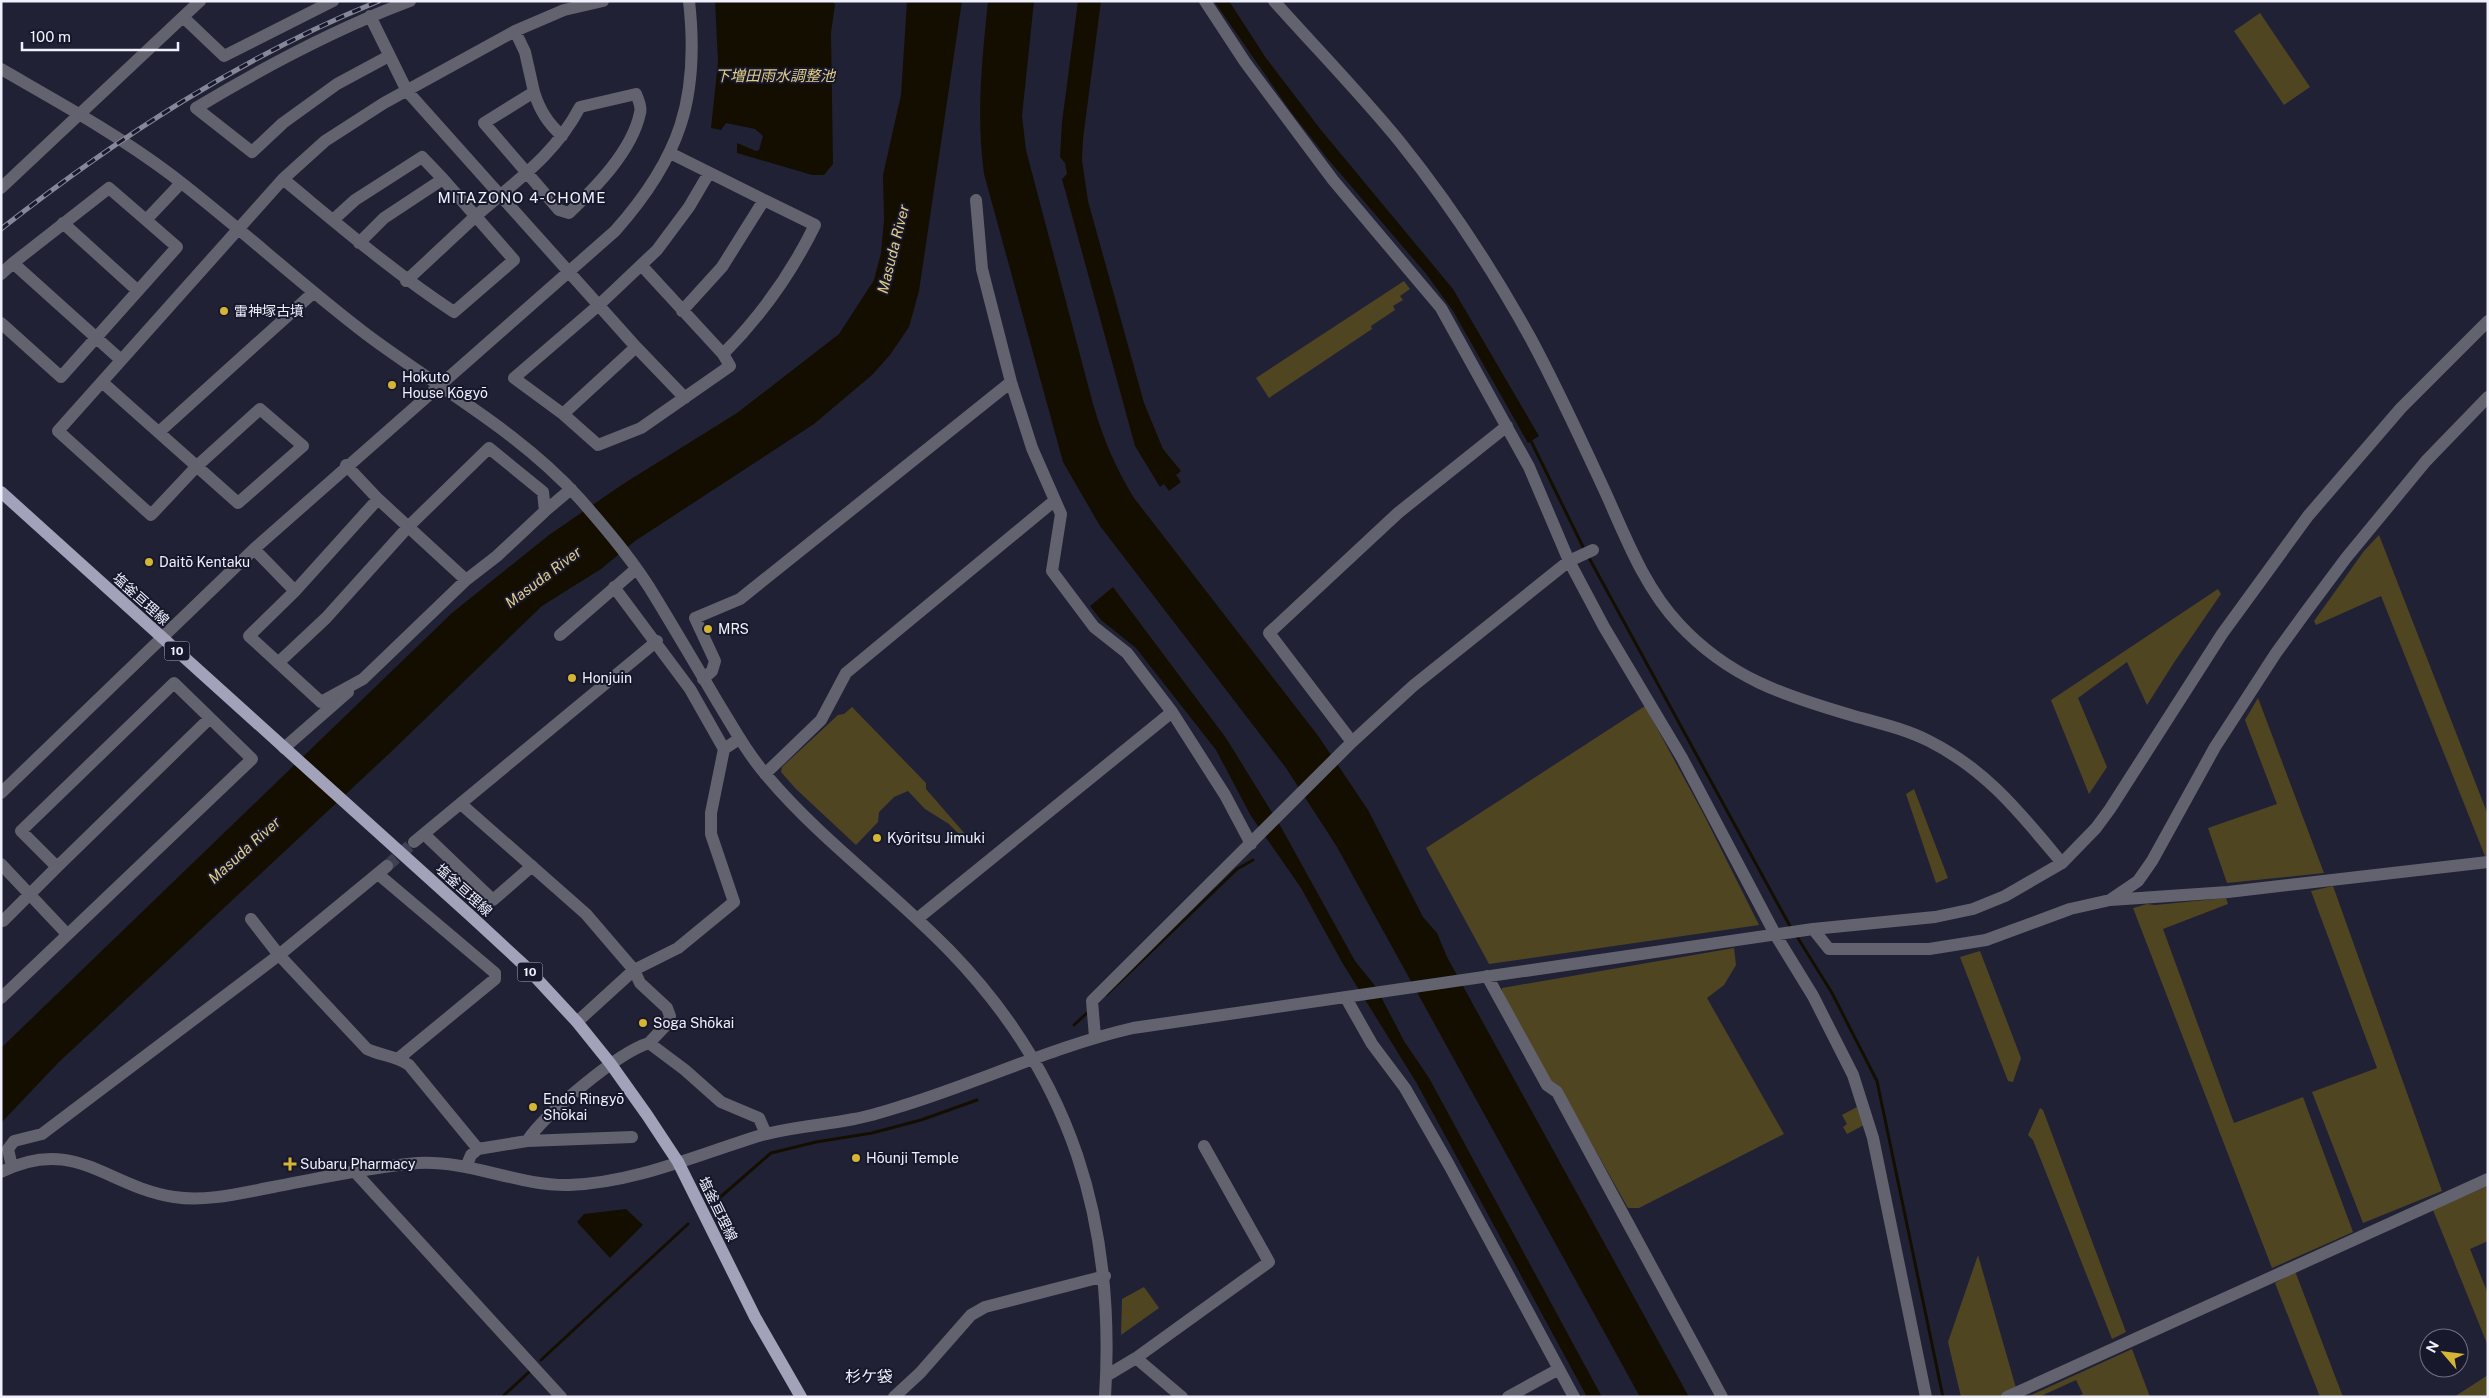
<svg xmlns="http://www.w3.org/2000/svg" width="2489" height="1398" viewBox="0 0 2489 1398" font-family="'Public Sans','Noto Sans JP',sans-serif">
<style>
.green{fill:#4f4521}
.water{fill:#140e00}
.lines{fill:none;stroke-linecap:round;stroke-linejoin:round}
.stream{stroke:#140e00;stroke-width:3}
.minor-tunnel{stroke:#404054;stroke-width:12;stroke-dasharray:12 6;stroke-linecap:butt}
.minor{stroke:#63636f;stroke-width:12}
.major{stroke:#a2a3ba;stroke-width:12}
.rail-casing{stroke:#868798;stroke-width:5}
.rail{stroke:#18182c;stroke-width:3;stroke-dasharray:9;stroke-linecap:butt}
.poi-dot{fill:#d6b534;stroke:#18182c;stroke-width:2}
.labels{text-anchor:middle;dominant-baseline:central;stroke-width:4;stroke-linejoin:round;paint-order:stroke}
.shield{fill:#18182c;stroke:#afb0be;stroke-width:1}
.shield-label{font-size:12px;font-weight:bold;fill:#f0f1fd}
.poi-label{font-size:14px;fill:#f0f1fd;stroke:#18182c;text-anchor:start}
.street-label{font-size:14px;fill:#f0f1fd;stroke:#18182c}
.water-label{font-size:15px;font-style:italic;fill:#e0cc87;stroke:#18182c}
.neighbourhood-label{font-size:15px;letter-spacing:1px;fill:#f0f1fd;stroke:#18182c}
.quarter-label{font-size:16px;fill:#f0f1fd;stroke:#18182c}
</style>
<rect width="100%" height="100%" fill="#212136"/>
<!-- green -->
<path class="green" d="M2260 13 2310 87 2284 105 2234 31Z
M1404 281 1410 289 1400 296 1403 300 1393 306 1395 310 1371 326 1372 329 1269 398 1256 378Z
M2379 535 2488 815V856H2485L2381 596 2316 625 2314 621 2364 551Z
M2218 589 2221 594 2175 661 2147 705 2127 662 2078 698 2107 767 2089 794 2051 700Z
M2258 698 2324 873 2227 883 2208 828 2277 804 2245 720Z
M1645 706 1704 815 1759 925 1489 964 1426 848Z
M852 707 926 783V789L965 834H959L949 824 925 809 908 791 894 797 879 812 878 822 856 845 796 789 781 772 782 767 838 715 844 714Z
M1914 789 1948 878 1936 883 1906 794Z
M2333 886 2442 1191 2363 1223 2312 1092 2377 1068 2311 891Z
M2226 898 2228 904 2163 929 2234 1123 2303 1097 2353 1232 2272 1268 2133 908 2147 904 2155 905Z
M1734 948 1736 965 1724 985 1707 998 1784 1134 1639 1208H1628L1562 1091 1554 1086 1501 993 1502 988Z
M1980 951 2021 1058 2013 1082 2008 1081 1960 957Z
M1857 1107 1864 1125 1847 1134 1843 1127 1847 1124 1842 1115Z
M2040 1108 2043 1110 2126 1332 2112 1339 2033 1140 2028 1135Z
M2488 1186V1241L2470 1249 2488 1294V1346L2433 1210Z
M1978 1255 2016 1388 1999 1397H1961L1948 1342Z
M2295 1271 2343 1397H2320L2275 1283Z
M1144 1287 1159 1308 1121 1335 1122 1299Z
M2132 1349 2150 1397H2077L2083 1394 2076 1380 2039 1397H2027Z
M2488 1375V1397H2454Z"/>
<!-- water -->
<path class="water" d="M715 1H833L835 5 831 33 833 164 824 175H812L737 153V143L756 151 759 150 763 136 755 129 726 123 721 130 711 128 718 62Z
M907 1H962L919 291 909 327 890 355 872 375 814 424 635 541 601 569 542 606 392 751 58 1063 1 1123V1048L452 613 549 535 623 484 737 413 839 334 874 280 881 253 884 220 883 175 901 95Z
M988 1H1034L1022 116 1026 150 1093 404C1103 438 1115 467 1134 498L1319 737 1368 810 1423 917 1437 933 1447 957 1689 1397H1640L1337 847 1286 768 1100 526 1063 462 984 174C976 114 982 60 988 1Z
M1078 1H1101L1083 139 1082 160 1088 201 1144 403 1163 449 1181 471 1176 475 1181 482 1169 491 1164 484 1160 487 1135 446 1062 179 1067 174 1065 163 1060 157 1062 122Z
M1214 1H1229L1266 58 1321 130 1453 289 1539 436 1528 443 1453 311 1427 275 1327 158 1291 112Z
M1113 587 1226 738 1281 827 1355 961 1376 987 1404 1041 1429 1078 1602 1397H1587L1416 1082 1343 964 1301 888 1251 816 1216 750 1136 648 1101 620 1090 606Z
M626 1209 643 1225 610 1258 577 1222 584 1214Z"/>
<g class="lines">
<!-- stream -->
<path class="stream" d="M1529 437 1585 551
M1588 556 1791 928
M1796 935 1832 993 1877 1081 1943 1397
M1107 994 1237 869 1253 860
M1074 1025 1087 1013
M717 1200 771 1153 816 1142 872 1133 921 1120 977 1100
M541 1360 688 1224
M502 1397 529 1372"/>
<!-- minor-tunnel -->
<path class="minor-tunnel" d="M387 866 414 842"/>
<!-- minor -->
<path class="minor" d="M1205 1 1245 62 1333 180 1441 308 1529 467 1569 561 1604 627 1682 758 1775 934 1813 996 1853 1075 1873 1138 1926 1397
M1274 1C1316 48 1360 93 1400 142 1449 203 1493 270 1531 339 1559 391 1583 444 1608 498 1627 541 1646 589 1679 624 1729 678 1785 696 1854 716 1879 723 1905 729 1929 741 1987 770 2021 814 2062 863
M370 16 407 91 636 347 563 414
M183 17 224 56 333 1
M389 56 337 84 283 123 252 152 196 108C264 67 335 29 410 1
M1 69C58 102 117 134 170 174 237 225 299 283 366 334 438 388 520 432 580 499 608 531 636 564 657 600 677 633 697 667 717 701 733 727 747 753 767 776 821 840 891 890 950 951 1072 1077 1116 1223 1105 1397
M534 92C540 111 548 123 562 136
M670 153 764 200
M283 179C339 225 393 272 454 312L514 260 443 179 384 218 359 243
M1 188 200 1
M976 200 982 269 1011 382 1032 448 1061 514 1052 571 1094 627 1127 653 1172 712 1225 795 1251 844
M333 220 355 200 422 157 443 179
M63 223 138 291
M642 266 723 354
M1 274 13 263
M406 281C430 259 453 237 477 215 517 180 554 156 580 107L636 94C638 99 642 107 640 113 632 151 596 187 569 213L559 210 484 123 534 92 525 52 515 31
M682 311 722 267 764 200 815 225C791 274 761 316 723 354L730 366 641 428 598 445 563 414 514 378 600 304 657 250 689 207 709 173
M1 323 61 377 177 247 146 220
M636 347 685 398
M121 360 13 263 109 188 146 220 181 183
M102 382 238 503 303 446 260 409 197 466 151 515 58 431 283 179 325 141 384 103 515 31 564 10 603 1
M159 432 313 293
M545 511 571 489
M254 549 295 591 249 636 321 702 363 679 466 580 378 499 346 465
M614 587 690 689 724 749
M295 591 378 499
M560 635 636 569
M278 663 326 618 408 527 489 448 543 492 545 511 497 556 466 580
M703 679 712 671 715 661 695 618 740 599 1011 382
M1352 742 1269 633 1398 513 1507 426
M284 748 348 692
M765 774 821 720 846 673 1054 501
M1 793 254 549 615 231C680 158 700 98 689 1
M461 804 586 914 634 970 640 983 667 1008 670 1016 667 1024 649 1043
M424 834 493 900 532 866
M414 842 657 641
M1 864 67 934
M57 867 210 718
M378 874 495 973V979L399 1058
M2110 900 2228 892 2488 862
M1 919 3 921 57 867 21 831 174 683 252 759 1 998
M251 919 279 955 367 1049C382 1056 397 1056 409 1065L478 1149
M917 919 1172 712
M1813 929 1829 949H1929L1986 940 2070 909 2110 900 2138 881 2152 861 2215 747 2276 653 2305 613 2346 558 2426 461 2488 397
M1487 976 1547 1085 1557 1092 1722 1397
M1346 998 1372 1044 1405 1088 1449 1165 1574 1397
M577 1022 634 970 678 948 734 902 711 834V813L724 749 739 739
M1095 1037 1092 1001 1352 742 1413 686 1569 561 1593 550
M527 1141C545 1114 617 1053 649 1043L685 1070 721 1102 759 1118 766 1134
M12 1167 8 1149 14 1141 42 1134 279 955 387 866
M466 1167 471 1155 478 1149 527 1141 632 1137
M1 1172C75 1135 107 1187 174 1197 207 1202 241 1193 273 1187 321 1178 370 1167 418 1163 469 1160 518 1186 569 1185 635 1183 699 1154 762 1135 792 1127 824 1125 854 1119 871 1116 889 1110 905 1105 982 1081 1055 1046 1133 1028L1813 929 1935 917 1973 909 2005 896 2062 863 2096 828 2110 809 2222 634 2308 516 2401 408 2488 321
M355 1172 561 1397
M1136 1358 1182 1397
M1106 1376 1136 1358 1269 1262 1204 1146
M894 1397 920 1373 971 1315 985 1307 1105 1276
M1508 1397 1559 1369
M2007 1397 2488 1179"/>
<!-- major -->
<path class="major" d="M1 492 472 917 526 967 577 1022 610 1063 647 1115 678 1162 755 1317 801 1397"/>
<!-- rail casing -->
<g class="rail-casing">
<path id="rail" d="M1 229C117 138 241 57 379 1"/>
</g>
<!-- rail -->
<use href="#rail" class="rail"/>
</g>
<!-- markers -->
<g class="poi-dot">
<circle cx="224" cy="311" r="5"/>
<circle cx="392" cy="385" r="5"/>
<circle cx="149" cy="562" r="5"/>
<circle cx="708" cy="629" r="5"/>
<circle cx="572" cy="678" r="5"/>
<circle cx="877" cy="838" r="5"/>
<circle cx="643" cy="1023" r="5"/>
<circle cx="533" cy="1107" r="5"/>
<circle cx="856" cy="1158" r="5"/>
<path d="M287.5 1156.5h5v5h5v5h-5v5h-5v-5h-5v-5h5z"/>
</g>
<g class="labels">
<!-- shield labels -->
<g class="shield">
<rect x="164.5" y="641.5" width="25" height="19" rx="4"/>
<rect x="517.5" y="962.5" width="25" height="19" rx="4"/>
</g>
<g class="shield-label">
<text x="177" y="651">10</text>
<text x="530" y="972">10</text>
</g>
<!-- poi labels -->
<g class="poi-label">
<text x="234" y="311">雷神塚古墳</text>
<text x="402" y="377">Hokuto<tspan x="402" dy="16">House Kōgyō</tspan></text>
<text x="159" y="562">Daitō Kentaku</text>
<text x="718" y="629">MRS</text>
<text x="582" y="678">Honjuin</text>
<text x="887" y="838">Kyōritsu Jimuki</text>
<text x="653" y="1023">Soga Shōkai</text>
<text x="543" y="1099">Endō Ringyō<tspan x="543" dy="16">Shōkai</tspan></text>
<text x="866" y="1158">Hōunji Temple</text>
<text x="300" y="1164">Subaru Pharmacy</text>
</g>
<!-- street labels -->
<g class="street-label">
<text transform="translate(141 599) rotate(42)">塩釜亘理線</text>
<text transform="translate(464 890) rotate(42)">塩釜亘理線</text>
<text transform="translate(718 1209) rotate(64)">塩釜亘理線</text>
</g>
<!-- water labels -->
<g class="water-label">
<text x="775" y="75">下増田雨水調整池</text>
<text transform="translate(893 249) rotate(-76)">Masuda River</text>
<text transform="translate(543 577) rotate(-37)">Masuda River</text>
<text transform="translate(244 850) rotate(-42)">Masuda River</text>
</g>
<!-- neighbourhood labels -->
<g class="neighbourhood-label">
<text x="522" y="197">MITAZONO 4-CHOME</text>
</g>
<!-- quarter labels -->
<g class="quarter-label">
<text x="869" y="1376">杉ケ袋</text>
</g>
</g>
<!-- border -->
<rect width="2489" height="1398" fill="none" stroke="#f0f1fd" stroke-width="5"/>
<!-- north arrow -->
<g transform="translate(2444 1353) rotate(298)"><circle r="24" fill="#18182c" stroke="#6e6f80"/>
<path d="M0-4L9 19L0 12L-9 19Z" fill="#d6b534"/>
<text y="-8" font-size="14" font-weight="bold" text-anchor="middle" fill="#f0f1fd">N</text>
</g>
<!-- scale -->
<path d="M22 42v8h156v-8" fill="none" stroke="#f0f1fd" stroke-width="2.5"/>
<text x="30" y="42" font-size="15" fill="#f0f1fd" stroke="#18182c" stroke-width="4" paint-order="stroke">100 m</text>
</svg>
